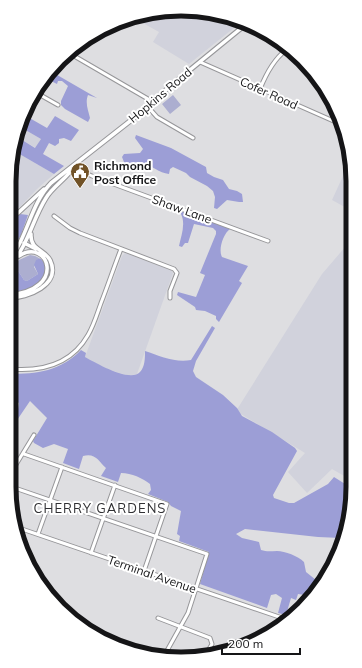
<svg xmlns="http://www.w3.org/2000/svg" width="362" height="668" viewBox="0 0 362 668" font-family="Mulish,sans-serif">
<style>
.built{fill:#d1d2dc}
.green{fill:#acaed0}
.forest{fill:#9c9ed6}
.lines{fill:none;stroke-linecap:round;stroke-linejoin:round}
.minor-casing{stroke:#969699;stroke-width:5}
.major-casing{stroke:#969699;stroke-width:5.5}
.minor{stroke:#fff;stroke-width:3}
.major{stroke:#fff;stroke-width:3.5}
.labels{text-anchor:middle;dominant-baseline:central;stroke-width:4;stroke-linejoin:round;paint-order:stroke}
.street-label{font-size:12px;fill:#151517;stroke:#fff}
.poi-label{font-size:12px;font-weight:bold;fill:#151517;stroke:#fff;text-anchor:start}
.neighbourhood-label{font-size:13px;letter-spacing:1px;fill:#303033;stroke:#fff}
.rim{fill:none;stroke:#151517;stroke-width:5}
</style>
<rect width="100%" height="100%" fill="#dedee1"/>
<!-- built -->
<path class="built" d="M203 10 240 23 189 64 153 42 159 32 132 17 136 15Z
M22 128 41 139 36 148 19 138Z
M17 145 19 146 16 152 54 174 37 189 20 207 9 212V170Z
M348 165 352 166V211L332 200Z
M352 239 353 481 332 469 307 493 288 472 305 453 236 411 322 274Z
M125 253 171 270 173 273 137 374 129 376 104 368 85 357 122 256Z"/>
<!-- green -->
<path class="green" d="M173 95 181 105 170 114 162 104Z
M30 255 35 256 41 259H38L34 267 38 274 27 281 24 280 15 266 19 260Z"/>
<!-- forest -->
<path class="forest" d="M52 72 97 98 88 95C85 103 88 110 90 118L88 122 65 109 61 105V101L68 86 62 81H58L57 84 47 79 45 80Z
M26 116 47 128 55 116 79 130 71 141 64 138 59 139V143L55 146 49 143 43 154 64 166 54 174 16 152 19 146 17 145 19 138 35 148 41 139 22 128Z
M136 135 171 148 206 167 207 173 214 177 223 180 229 189 237 191 242 194 243 202H239L227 200 217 209 214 208 215 197 213 191 207 186 190 177 186 173 173 167 170 169 169 174C159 173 152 165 142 164L140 169 136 170 126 167 122 157 124 154 140 153 143 149 135 138Z
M172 208 230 229C223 234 218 250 222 257L248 266 239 281 242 283 219 322 216 319V316L205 311 196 310 195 307 177 295 178 292 196 297 205 275 200 273 216 234V231L213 228 194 224 188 243H185L182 247 179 246C181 236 186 224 181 214L172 211Z
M20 214 28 215 21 235 9 255V219Z
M38 259H41L45 264C45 268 45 273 44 277 39 288 20 292 9 292 9 285 9 279 9 272L15 266 24 280 27 281 38 274 34 265 36 260Z
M212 326 215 328 196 361 193 371 196 377 223 395 237 408 242 416 272 432 295 448 297 451 273 495 274 498 289 503H294L328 484 334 477 353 489V498L341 538 318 537 245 529 236 534 242 538 259 542 261 550C267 552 271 551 277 551 285 551 298 556 304 562L306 572 316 580 311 596 298 594 296 600 291 598 286 615 278 613 282 598 276 594 271 595 267 608 200 584 209 552 179 541 180 536 177 534 181 511 171 506 168 502 148 494 151 490 150 484C142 478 132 473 121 473L118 482 101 476 106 468C98 461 96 453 83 456L79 469 63 463 68 449 54 444 43 448 34 443 33 441 47 418 30 401 9 432V413L17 415 19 403 9 397V374C37 374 61 371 81 350L86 353 85 357C96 363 130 383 140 372 145 367 145 358 145 351 160 356 175 363 191 360Z"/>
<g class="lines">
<!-- minor casing -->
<g class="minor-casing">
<path id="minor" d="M69 53 148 99
M200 62 338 123
M260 89C266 74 273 60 286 50
M35 92 58 105
M148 107 157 117 193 138
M75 165 83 172 92 176 268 241
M54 216 70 228 80 233 174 269 177 273 170 291V298
M9 369C42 372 71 365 88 335 94 325 97 314 101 303 108 285 114 267 121 249
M24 454 167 504 144 571
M9 476 34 435
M9 486 207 554 188 613 164 656
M16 527 288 620
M38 534 62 467
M91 553 115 485
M158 618 210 638 212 644 205 656"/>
</g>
<!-- major casing -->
<g class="major-casing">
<path id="major" d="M9 217 18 213 44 189
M24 243 36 249
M9 260C28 237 30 205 51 183L148 107 169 87 245 25
M9 266C28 247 32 220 46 198 54 185 68 178 75 165
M9 295C68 290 48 237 19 256
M9 298C27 298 62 285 50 260 44 249 30 250 31 234"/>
</g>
<!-- minor -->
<use href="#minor" class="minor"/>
<!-- major -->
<use href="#major" class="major"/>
</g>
<!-- icons -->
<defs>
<g id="civic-pin" transform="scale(1)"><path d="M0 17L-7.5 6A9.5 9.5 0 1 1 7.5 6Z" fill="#715227" stroke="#fff"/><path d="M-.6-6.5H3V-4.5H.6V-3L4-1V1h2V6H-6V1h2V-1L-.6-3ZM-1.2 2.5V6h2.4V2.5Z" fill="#fff"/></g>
</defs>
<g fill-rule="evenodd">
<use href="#civic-pin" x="80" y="172"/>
</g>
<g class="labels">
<!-- street labels -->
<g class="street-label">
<text transform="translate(269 93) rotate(24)">Cofer Road</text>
<text transform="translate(160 95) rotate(-40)">Hopkins Road</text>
<text transform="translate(182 209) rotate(20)">Shaw Lane</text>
<text transform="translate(152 574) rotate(19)">Terminal Avenue</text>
</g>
<!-- poi labels -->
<g class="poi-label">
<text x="94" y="165">Richmond<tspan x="94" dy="14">Post Office</tspan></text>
</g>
<!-- neighbourhood labels -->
<g class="neighbourhood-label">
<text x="100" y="508">CHERRY GARDENS</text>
</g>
</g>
<!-- crop -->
<path d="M0 0H362V668H0ZM181 16H181A165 165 0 0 1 346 181V487A165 165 0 0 1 181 652H181A165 165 0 0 1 16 487V181A165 165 0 0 1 181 16Z" fill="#fff" fill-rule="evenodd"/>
<path class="rim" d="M181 16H181A165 165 0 0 1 346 181V487A165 165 0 0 1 181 652H181A165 165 0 0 1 16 487V181A165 165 0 0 1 181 16Z"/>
<!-- scale -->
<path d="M222 648v6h78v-6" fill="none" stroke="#151517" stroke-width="2"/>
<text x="228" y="648" font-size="12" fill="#151517" stroke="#ffffff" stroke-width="3" paint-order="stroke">200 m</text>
</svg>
